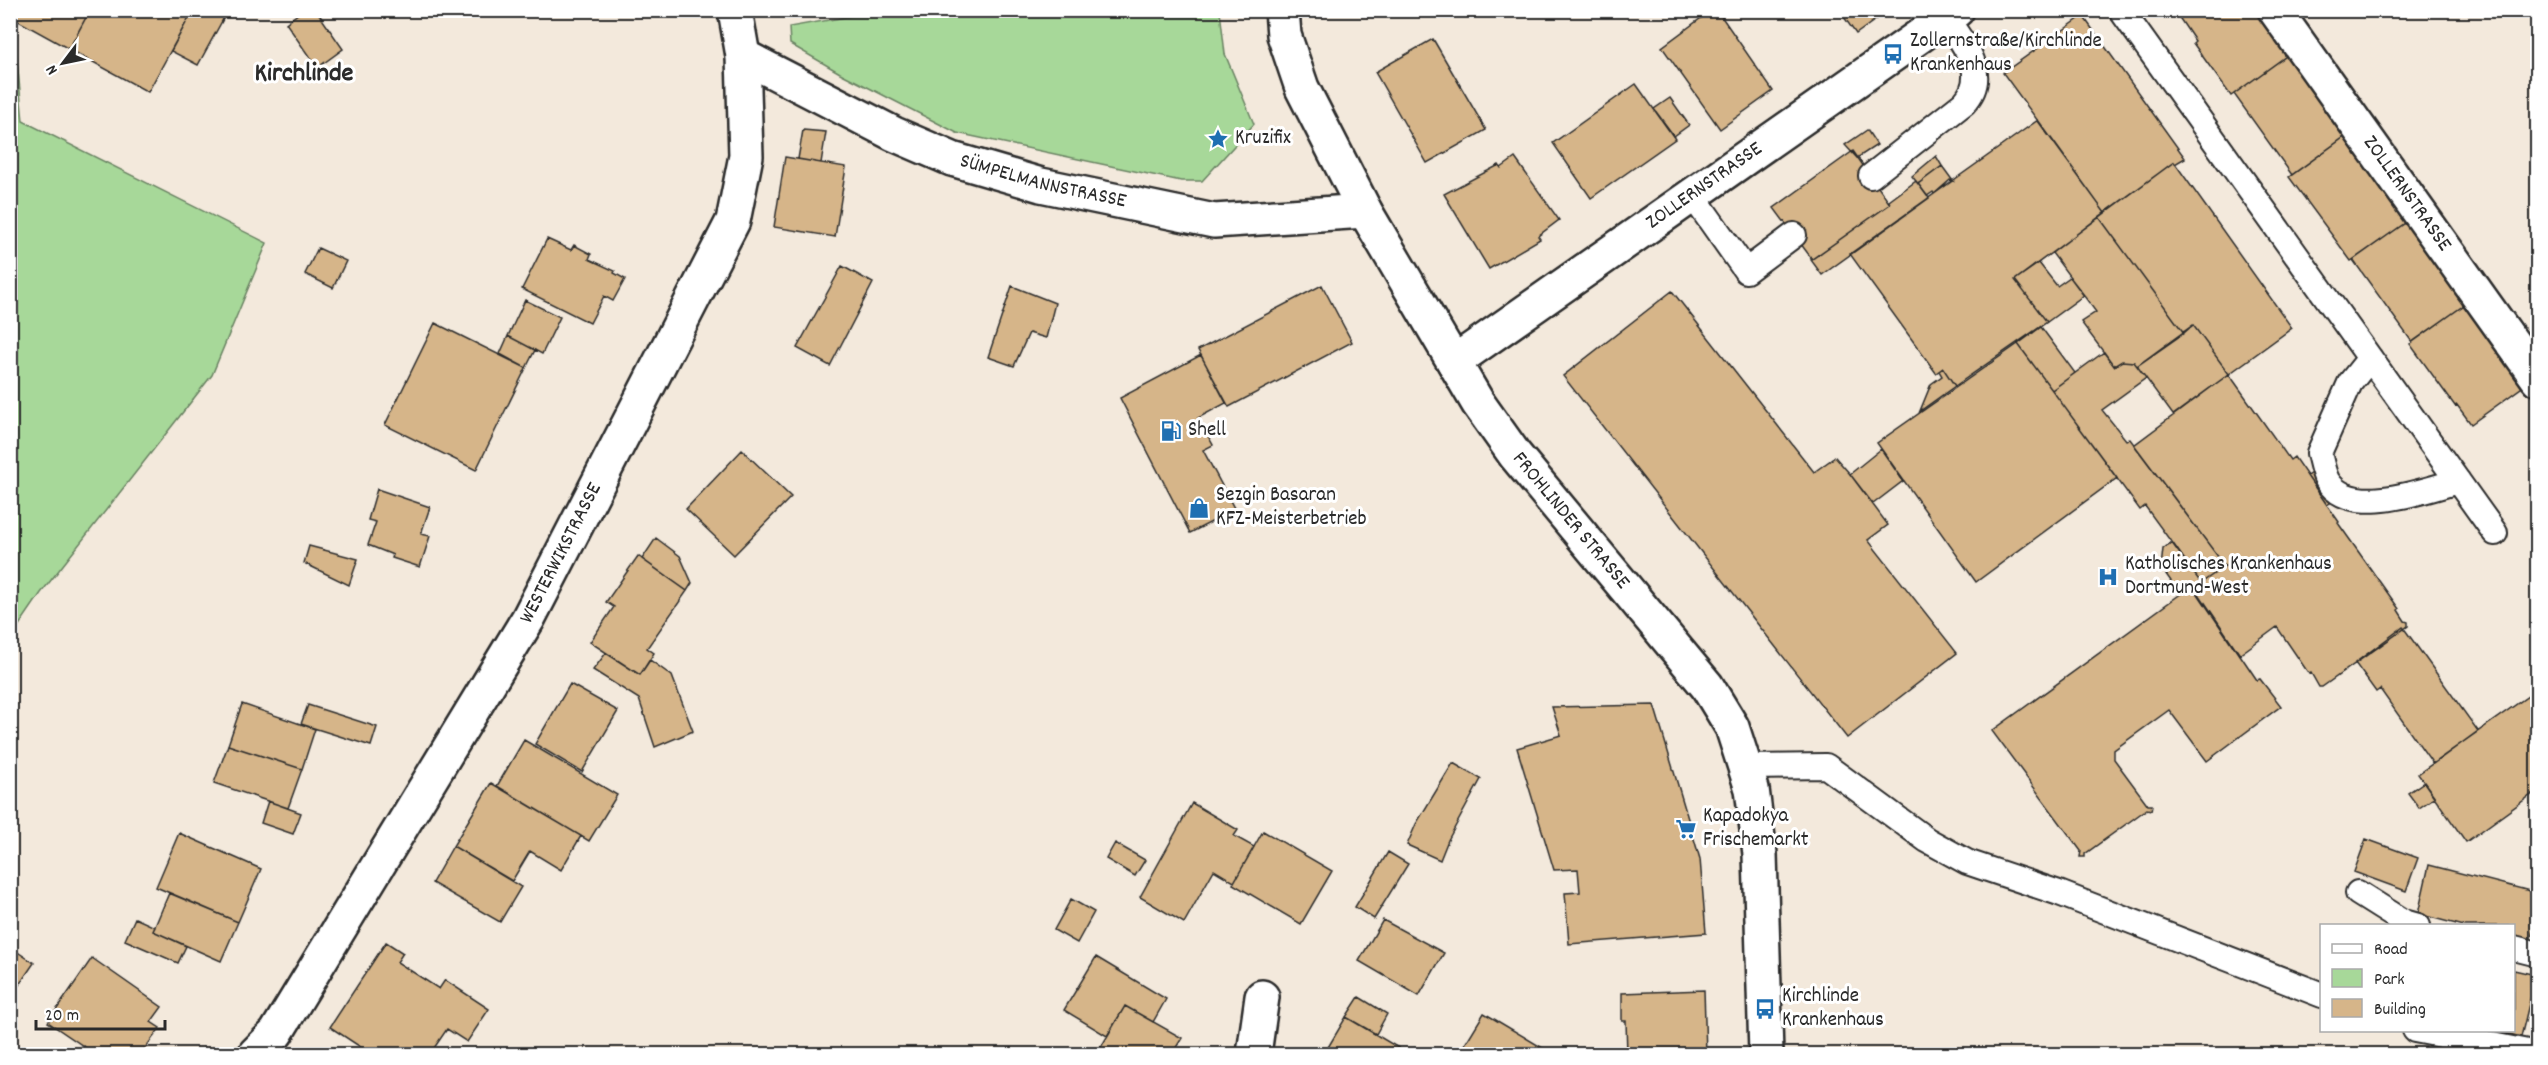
<svg xmlns="http://www.w3.org/2000/svg" width="2548" height="1065" viewBox="0 0 2548 1065" font-family="Dekko,sans-serif">
<style>
.green{fill:#a7d899;stroke:#698262;stroke-width:1.5}
.building{fill:#d6b589;stroke:#2b2b2b;stroke-width:1.5}
.lines{fill:none;stroke-linecap:round;stroke-linejoin:round}
.lane-casing{stroke:#2b2b2b;stroke-width:28}
.street-casing{stroke:#2b2b2b;stroke-width:38}
.secondary-casing{stroke:#2b2b2b;stroke-width:38}
.lane{stroke:#fff;stroke-width:24}
.street{stroke:#fff;stroke-width:33}
.secondary{stroke:#fff;stroke-width:33}
.labels{text-anchor:middle;dominant-baseline:central;stroke-width:6;stroke-linejoin:round;paint-order:stroke}
.poi-label{font-size:21px;fill:#2b2b2b;stroke:#fff;text-anchor:start}
.street-label{font-size:21px;fill:#2b2b2b;stroke:#fff}
.district-label{font-size:27px;font-weight:bold;fill:#2b2b2b;stroke:#fff}
</style>
<rect width="100%" height="100%" fill="#f3e9dc"/>
<filter id="ink" filterUnits="userSpaceOnUse"><feTurbulence type="fractalNoise" baseFrequency=".0167" numOctaves="2"/><feDisplacementMap in="SourceGraphic" scale="12" xChannelSelector="R" yChannelSelector="G"/><feConvolveMatrix kernelMatrix="1 2 1 2 8 2 1 2 1" color-interpolation-filters="sRGB"/></filter>
<g filter="url(#ink)">
<!-- green -->
<path class="green" d="M12 10 23 121 267 243 212 375 41 593 11 637 10 11Z
M880 11H1220L1225 54 1254 124 1202 181H1181L957 133 840 73 790 44 789 27Z"/>
<!-- building -->
<path class="building" d="M14 10H90L69 49 11 17Z
M90 10H193L148 92 69 49Z
M193 10H228L198 65 171 51Z
M303 10H316L343 49 317 68 286 23Z
M1712 10H1717L1773 91 1720 129 1662 47Z
M1839 10H1889L1856 34Z
M2174 10H2258L2289 54 2231 96 2193 43 2195 41Z
M2083 16 2185 158 2175 164 2174 162 2105 213 2003 73Z
M1433 39 1486 130 1427 163 1375 72Z
M2289 54 2347 135 2292 175 2234 94Z
M1636 84 1675 139 1591 198 1553 143Z
M1670 98 1689 125 1674 136 1654 109Z
M2038 120 2105 213 2015 280 2047 322 1955 386 1943 368 1936 373 1850 254Z
M803 130 826 132 821 163 798 159Z
M1867 130 1877 145 1857 158 1845 145Z
M2347 135 2408 221 2351 261 2289 177Z
M1853 151 1890 204 1812 259 1774 208Z
M1936 156 1942 166 1918 184 1912 176Z
M785 157 846 167 835 237 774 227Z
M1515 158 1559 220 1538 236 1540 239 1489 269 1444 194 1499 165 1501 168Z
M2174 162 2292 328 2229 374 2193 325 2184 333 2099 217Z
M1942 166 1953 181 1950 180 1934 194 1933 192 1927 196 1918 184Z
M1916 181 1929 198 1822 275 1811 260 1890 204 1889 201Z
M2099 217 2184 333 2137 366 2134 362 2122 361 2114 366 2081 322 2096 312 2052 253Z
M2408 221 2467 303 2412 342 2353 260Z
M547 239 571 250 574 245 591 254 589 259 615 271 614 273 625 279 613 301 604 296 590 323 522 289Z
M318 248 346 261 333 288 305 274Z
M2039 263 2057 286 2070 277 2084 295 2047 322 2015 280Z
M842 266 873 283 830 366 797 348Z
M1322 285 1352 342 1229 407 1198 350Z
M1012 286 1055 303 1046 338 1029 333 1014 366 988 357Z
M1672 291 1814 472 1835 457 1850 474 1888 525 1868 540 1957 653 1847 738 1563 376Z
M525 300 560 317 542 354 508 336Z
M2467 303 2525 385 2471 424 2457 405 2455 406 2410 344Z
M435 323 526 368 476 470 385 425Z
M2193 325 2229 374 2173 415 2137 366Z
M2041 327 2075 373 2052 390 2018 344Z
M508 336 535 350 526 368 500 354Z
M2018 344 2117 478 1976 582 1877 443Z
M2104 352 2114 366 2122 361 2134 362 2146 378 2102 410 2126 440 2130 439 2225 566 2201 583 2145 506 2140 510 2052 390Z
M1201 355 1226 403 1198 418 1213 445 1203 450 1235 510 1190 533 1120 398Z
M1943 368 1955 386 1920 411 1931 384 1942 376 1939 371Z
M2229 374 2290 460 2294 457 2339 522 2338 523 2399 609 2398 610 2405 621 2408 622V626L2322 687H2319L2311 673 2309 674 2277 627 2239 655 2194 588 2225 566 2134 445Z
M1881 449 1903 481 1873 504 1850 474Z
M742 450 791 497 734 555 686 509Z
M2314 471 2333 501 2327 505 2307 476Z
M377 489 430 507 421 534 430 536 420 567 392 558 393 555 368 545 376 522 368 520Z
M656 538 680 556 692 583 687 591 642 559Z
M2172 542 2201 583 2194 588 2193 585 2180 594 2161 567 2163 549Z
M309 546 358 559 349 585 304 563Z
M638 556 687 591 647 648 654 653 640 675 590 642 614 607 606 602Z
M2193 585 2257 680 2260 679 2281 706 2207 761 2169 710 2114 750V759L2148 805H2152L2151 810 2147 809 2085 854V857H2080L2081 851 1992 731Z
M2403 627 2478 731 2433 764 2380 689 2376 692 2355 663Z
M606 653 640 675 650 660 672 676 693 731 655 747 639 699 593 670Z
M570 684 618 711 582 772 535 744Z
M2538 689V790L2466 842 2418 774Z
M242 704 315 729 302 769 228 745Z
M308 705 377 727 371 746 301 724Z
M1654 705 1700 859 1706 933 1569 944 1565 893 1580 892 1578 869 1554 870 1517 748 1561 735 1552 707Z
M524 740 617 795 589 841 497 786Z
M228 745 302 769 288 808 214 783Z
M1453 763 1481 779 1448 840 1440 860 1407 845 1416 824Z
M2424 782 2435 797 2419 808 2408 793Z
M491 783 581 836 561 870 530 851 512 881 453 846Z
M268 801 301 813 293 834 261 823Z
M1192 803 1238 830 1234 836 1254 847 1234 882 1214 870 1184 923 1140 897Z
M1263 831 1332 871 1301 924 1233 884Z
M179 833 261 869 238 922 156 887Z
M2366 839 2418 858 2406 891 2354 872Z
M1115 843 1145 860 1135 876 1106 859Z
M453 846 521 887 500 922 432 883Z
M1388 852 1408 864 1374 919 1355 907Z
M2429 865 2538 893V913L2530 941 2514 937V926H2464L2418 914Z
M169 893 238 922 221 961 153 931Z
M1071 899 1094 912 1077 943 1054 930Z
M135 918 155 927 153 931 186 946 178 963 125 940Z
M1383 920 1444 953 1419 996 1359 961Z
M386 942 403 953 397 962 439 989 445 980 489 1009 467 1042 447 1029 430 1054H371L330 1027Z
M10 947 34 963 10 998Z
M1096 957 1166 999 1153 1022 1125 1006 1107 1036 1064 1010Z
M92 958 162 1007 151 1022 160 1028 141 1054 131 1051 128 1054H95L48 1022Z
M2514 970 2536 975 2521 1037 2494 1030H2514Z
M1704 990 1706 1054H1627L1626 1021H1622V993Z
M1359 997 1387 1014 1376 1034 1346 1017Z
M1125 1006 1182 1038 1172 1054H1097Z
M1484 1013 1546 1050 1543 1054H1459Z
M1346 1017 1402 1050 1400 1054H1324Z"/>
<g class="lines">
<!-- lane casing -->
<g class="lane-casing">
<path id="lane" d="M2121 10 2495 533
M1871 176 1964 103C1991 74 1963 44 1946 18
M1693 196 1746 271 1794 235
M2370 358 2350 383 2319 453C2321 461 2323 472 2327 480 2350 519 2424 490 2458 481
M1747 767 1826 766 1927 840 1967 862 2059 893 2322 995
M2358 893 2404 922 2418 926
M2514 948 2538 954
M2415 1030 2538 1054"/>
</g>
<!-- street casing -->
<g class="street-casing">
<g id="street">
<path id="s1" d="M2275 10 2538 379"/>
<path id="s2" d="M743 56 894 134 952 159 1041 185 1214 221 1365 211"/>
<path id="s3" d="M1454 362 1957 10"/>
<path id="s4" d="M255 1054 276 1033 528 619 733 221 746 156 743 56 735 10"/>
<path d="M1254 1054 1262 997"/>
</g>
</g>
<!-- secondary casing -->
<g class="secondary-casing">
<g id="secondary">
<path id="s5" d="M1282 10 1284 35 1302 88 1365 211 1478 403 1515 455 1707 686 1732 727 1752 789 1760 854 1766 1054"/>
</g>
</g>
<!-- lane -->
<use href="#lane" class="lane"/>
<!-- street -->
<use href="#street" class="street"/>
<!-- secondary -->
<use href="#secondary" class="secondary"/>
</g>
</g>
<!-- icons -->
<defs>
<g id="bus-bare" transform="scale(1.62)"><path d="M-5-6H5V4H4V6H2V4H-2V6H-4V4H-5ZM-3.5-4V0h7V-4ZM-3.5 1.2v1.5H-2V1.2ZM2 1.2v1.5H3.5V1.2Z" fill="#1f6fb2" stroke="#fff" stroke-width="2.5" paint-order="stroke"/></g>
<g id="sight-bare" transform="scale(1.62)"><path d="M0-6L1.8-2.2L6-1.7L2.9 1.2L3.7 5.4L0 3.3L-3.7 5.4L-2.9 1.2L-6-1.7L-1.8-2.2Z" fill="#1f6fb2" stroke="#fff" stroke-width="2.5" paint-order="stroke"/></g>
<g id="fuel-bare" transform="scale(1.62)"><path d="M-5.5-6h7V0h2V4h1.3V-2.5L3-4.5l.8-.8L6-3V5H2.5V1h-1V6h-7ZM-4.2-4.7v3.2H.2V-4.7Z" fill="#1f6fb2" stroke="#fff" stroke-width="2.5" paint-order="stroke"/></g>
<g id="shop-bare" transform="scale(1.62)"><path d="M-5-2.5h2.3a2.7 3.5 0 0 1 5.4 0H5L5.5 6h-11ZM-1.5-2.5h3a1.5 2.3 0 0 0-3 0Z" fill="#1f6fb2" stroke="#fff" stroke-width="2.5" paint-order="stroke"/></g>
<g id="hospital-bare" transform="scale(1.62)"><path d="M-5-5h3v3.5h4V-5h3V5h-3V1.5h-4V5h-3Z" fill="#1f6fb2" stroke="#fff" stroke-width="2.5" paint-order="stroke"/></g>
<g id="supermarket-bare" transform="scale(1.62)"><path d="M-6-5.5h2.5l.6 2H6L4.5 2H-2.5L-4.4-4H-6ZM-1.5 3.2a1.3 1.3 0 1 0 .1 0ZM3 3.2a1.3 1.3 0 1 0 .1 0Z" fill="#1f6fb2" stroke="#fff" stroke-width="2.5" paint-order="stroke"/></g>
</defs>
<g fill-rule="evenodd">
<use href="#bus-bare" x="1893" y="54"/>
<use href="#sight-bare" x="1218" y="139"/>
<use href="#fuel-bare" x="1171" y="431"/>
<use href="#shop-bare" x="1199" y="508"/>
<use href="#hospital-bare" x="2108" y="577"/>
<use href="#supermarket-bare" x="1686" y="829"/>
<use href="#bus-bare" x="1765" y="1009"/>
</g>
<g class="labels">
<!-- poi labels -->
<g class="poi-label">
<text x="1910" y="42">Zollernstraße/Kirchlinde<tspan x="1910" dy="24">Krankenhaus</tspan></text>
<text x="1235" y="139">Kruzifix</text>
<text x="1188" y="431">Shell</text>
<text x="1216" y="496">Sezgin Basaran<tspan x="1216" dy="24">KFZ-Meisterbetrieb</tspan></text>
<text x="2125" y="565">Katholisches Krankenhaus<tspan x="2125" dy="24">Dortmund-West</tspan></text>
<text x="1703" y="817">Kapadokya<tspan x="1703" dy="24">Frischemarkt</tspan></text>
<text x="1782" y="997">Kirchlinde<tspan x="1782" dy="24">Krankenhaus</tspan></text>
</g>
<!-- street labels -->
<g class="street-label">
<text stroke="none"><textPath href="#s2" startOffset="327">SÜMPELMANNSTRASSE</textPath></text>
<text stroke="none"><textPath href="#s3" startOffset="306">ZOLLERNSTRASSE</textPath></text>
<text stroke="none"><textPath href="#s1" startOffset="226">ZOLLERNSTRASSE</textPath></text>
<text stroke="none"><textPath href="#s5" startOffset="592">FROHLINDER STRASSE</textPath></text>
<text stroke="none"><textPath href="#s4" startOffset="588">WESTERWIKSTRASSE</textPath></text>
</g>
<!-- district labels -->
<g class="district-label">
<text x="304" y="74">Kirchlinde</text>
</g>
</g>
<!-- margin -->
<rect width="2548" height="1065" fill="none" stroke="#fff" stroke-width="36"/>
<rect x="18" y="18" width="2512" height="1029" fill="none" stroke="#2b2b2b" stroke-width="2" filter="url(#ink)"/>
<!-- legend -->
<rect x="2320" y="924" width="195" height="108" fill="#ffffff" stroke="#aaaaaa" stroke-width="1.5"/>
<rect x="2332" y="944" width="30" height="9" fill="#ffffff" stroke="#aaaaaa" stroke-width="1.5"/>
<text x="2374" y="954" font-size="18" fill="#2b2b2b">Road</text>
<rect x="2332" y="969" width="30" height="18" fill="#a7d899" stroke="#aaaaaa" stroke-width="1.5"/>
<text x="2374" y="984" font-size="18" fill="#2b2b2b">Park</text>
<rect x="2332" y="999" width="30" height="18" fill="#d6b589" stroke="#aaaaaa" stroke-width="1.5"/>
<text x="2374" y="1014" font-size="18" fill="#2b2b2b">Building</text>
<!-- north arrow -->
<g transform="translate(63 63) rotate(238)" stroke="#ffffff" stroke-width="4.5" paint-order="stroke">
<path d="M0-4.5L10 22L0 15L-10 22Z" fill="#2b2b2b"/>
<text y="-9" font-size="16" font-weight="bold" text-anchor="middle" fill="#2b2b2b">N</text>
</g>
<!-- scale -->
<path d="M36 1020v9h129v-9" fill="none" stroke="#2b2b2b" stroke-width="3"/>
<text x="45" y="1020" font-size="18" fill="#2b2b2b" stroke="#ffffff" stroke-width="4.5" paint-order="stroke">20 m</text>
</svg>
